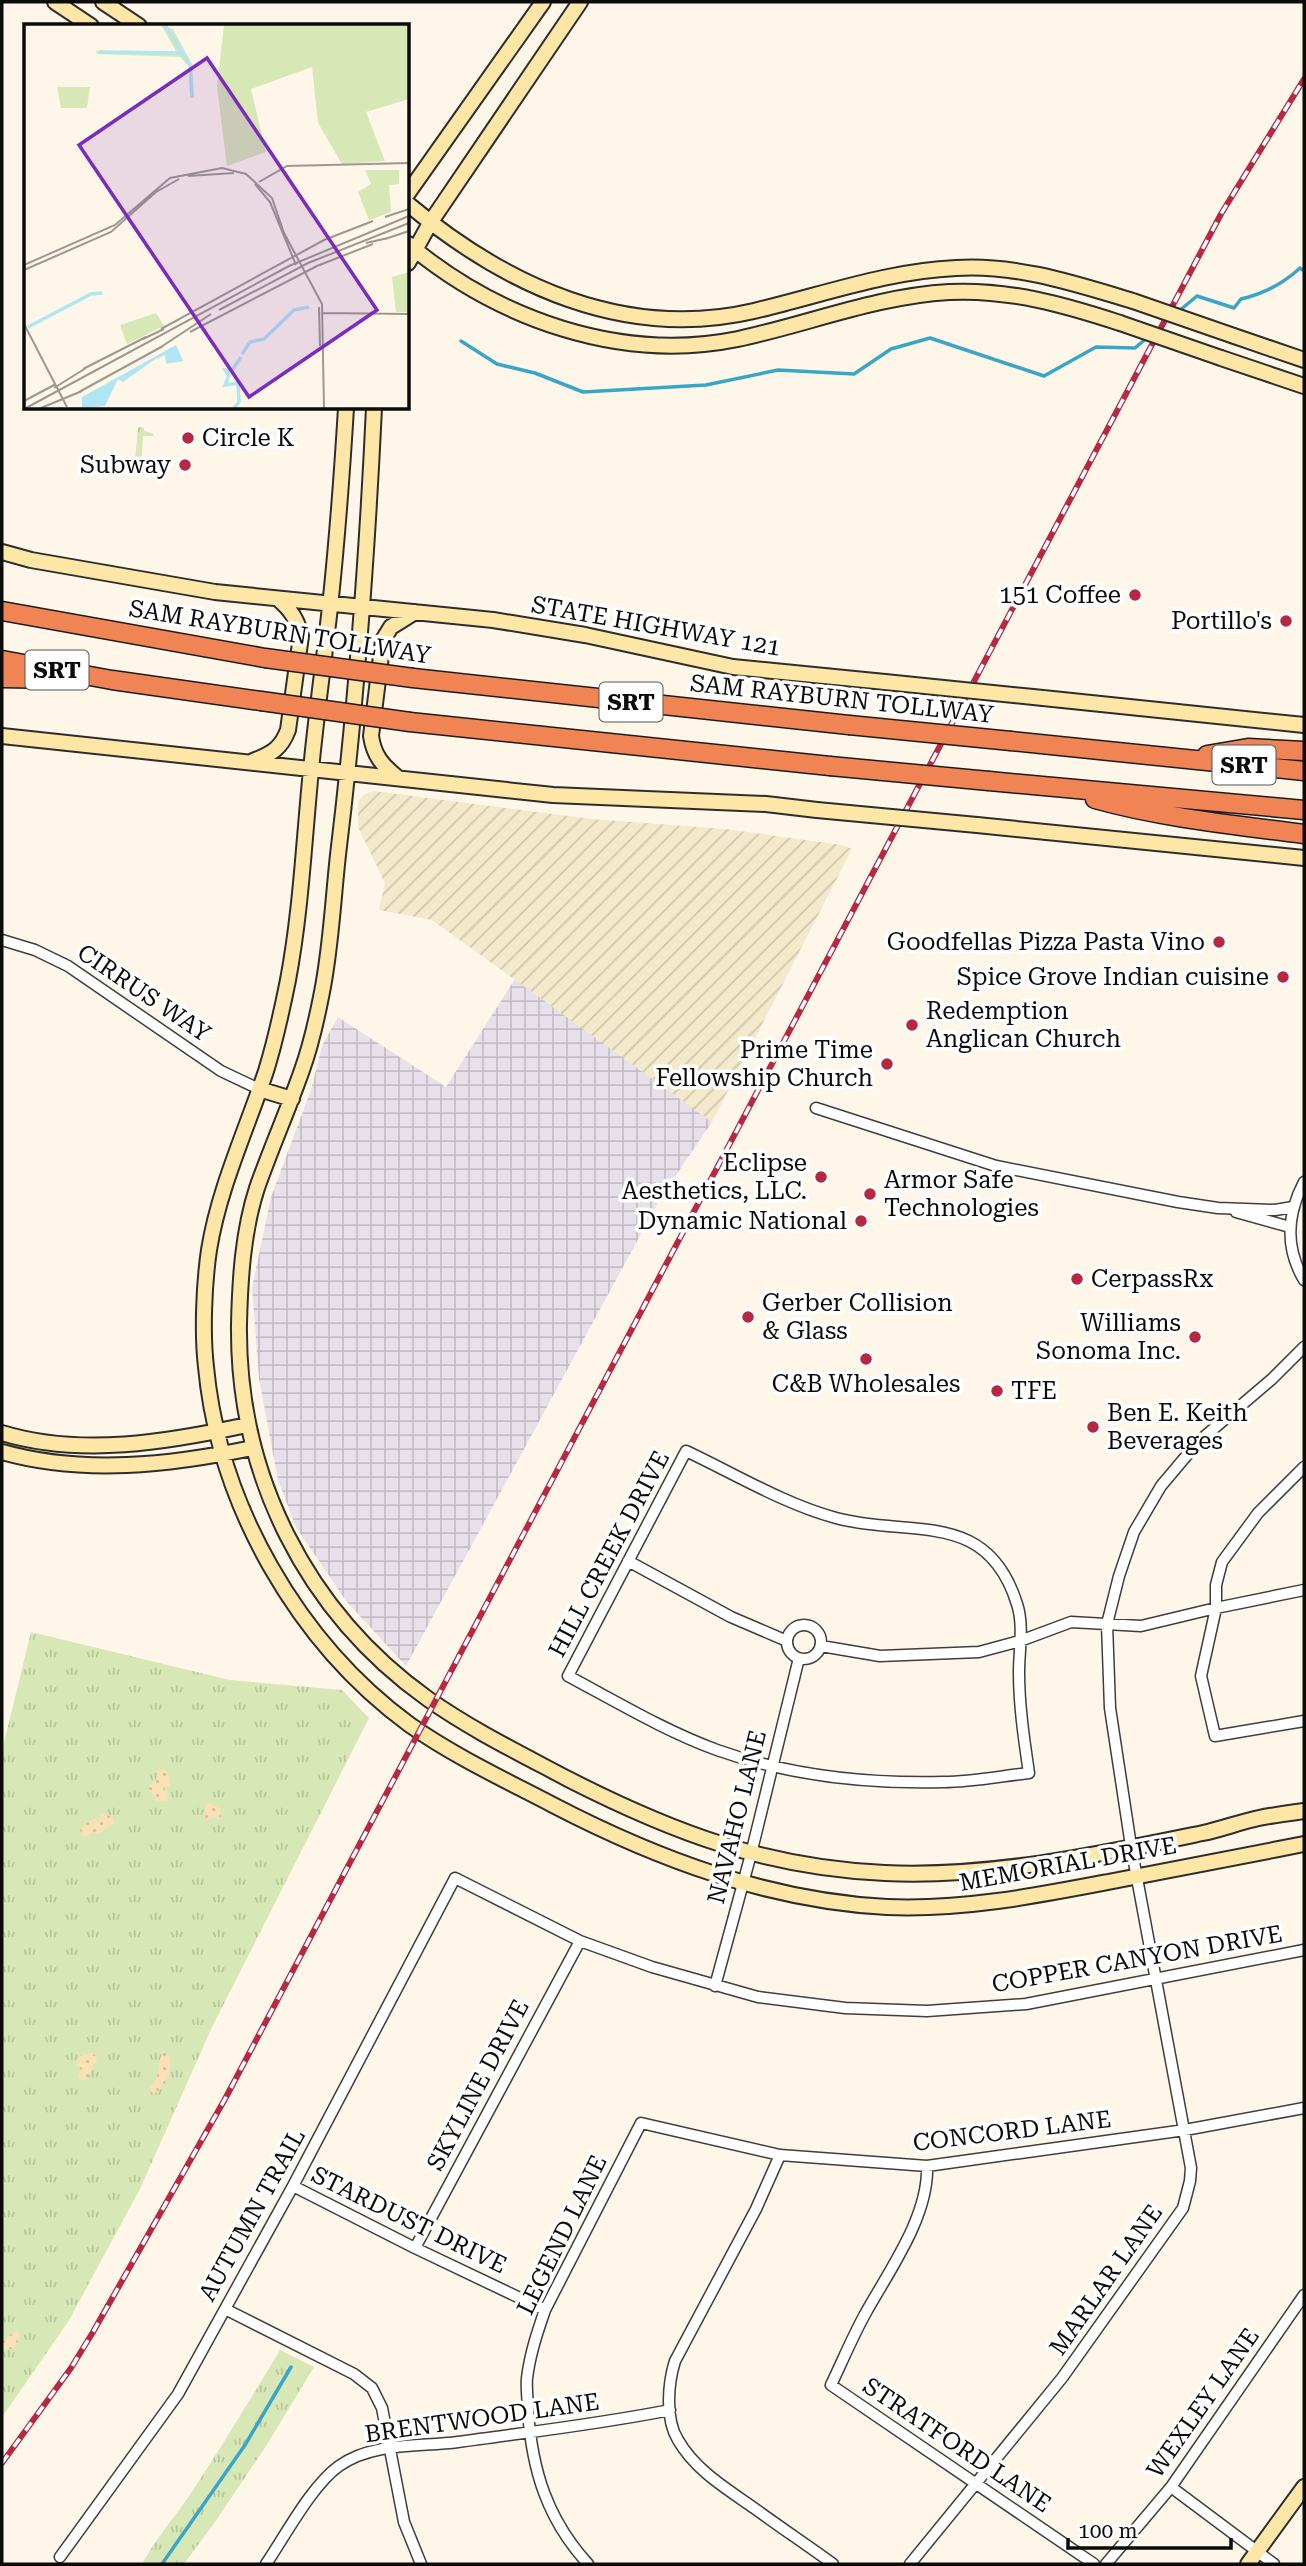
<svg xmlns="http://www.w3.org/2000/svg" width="1306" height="2566" viewBox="0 0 1306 2566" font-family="'Roboto Serif',serif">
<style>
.industrial{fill:url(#industrial-grid)}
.farmland{fill:url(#farmland-furrows)}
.grass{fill:url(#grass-tufts)}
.sand{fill:url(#sand-dots)}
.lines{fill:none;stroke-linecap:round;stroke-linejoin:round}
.stream{stroke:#39a6c9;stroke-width:3.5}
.street-casing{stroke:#3e3e3e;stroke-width:13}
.secondary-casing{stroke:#2d2d2d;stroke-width:18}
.highway-casing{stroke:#1c1c1c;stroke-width:21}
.street{stroke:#fff;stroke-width:10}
.secondary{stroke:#fde6a6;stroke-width:14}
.highway{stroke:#f08455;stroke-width:18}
.rail-casing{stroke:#b62844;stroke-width:6}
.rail{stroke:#fff;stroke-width:3.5;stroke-dasharray:10;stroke-linecap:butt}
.secondary-bridge-casing{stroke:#2d2d2d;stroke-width:18;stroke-linecap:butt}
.highway-bridge-casing{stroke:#1c1c1c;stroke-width:21;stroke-linecap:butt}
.secondary-bridge{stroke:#fde6a6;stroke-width:14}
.highway-bridge{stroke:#f08455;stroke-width:18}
.poi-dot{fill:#b62844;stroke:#fff;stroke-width:2.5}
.labels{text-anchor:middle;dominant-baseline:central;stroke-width:7;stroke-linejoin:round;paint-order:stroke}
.shield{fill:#fff;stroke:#545454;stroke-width:2}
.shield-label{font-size:23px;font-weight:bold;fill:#0b0b0b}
.poi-label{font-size:24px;fill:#0b0b0b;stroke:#fff;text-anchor:end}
.street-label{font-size:24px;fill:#0b0b0b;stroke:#fff}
.inset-river{fill:none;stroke:#b0e5f4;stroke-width:3.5}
.inset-road{fill:none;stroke:#9d9990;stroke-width:2}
.view{fill:#7b2cbf;fill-opacity:0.15;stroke:#7b2cbf;stroke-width:3.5}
.inset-edge{fill:none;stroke:#0b0b0b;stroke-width:3.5}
</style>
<defs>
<pattern id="industrial-grid" width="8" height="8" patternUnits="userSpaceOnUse" patternTransform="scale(1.75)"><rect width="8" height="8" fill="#e7dfea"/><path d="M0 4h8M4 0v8" fill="none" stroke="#c5bec7"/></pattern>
<pattern id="farmland-furrows" width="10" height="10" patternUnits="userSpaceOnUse" patternTransform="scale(1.75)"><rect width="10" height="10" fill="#f3e9cb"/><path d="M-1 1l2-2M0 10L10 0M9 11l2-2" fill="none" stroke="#cfc6ad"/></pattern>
<pattern id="grass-tufts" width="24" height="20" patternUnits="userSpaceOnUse" patternTransform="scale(1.75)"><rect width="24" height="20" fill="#d7e7b5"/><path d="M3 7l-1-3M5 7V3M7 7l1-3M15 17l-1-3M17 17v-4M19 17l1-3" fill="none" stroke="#b7c59a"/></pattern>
<pattern id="sand-dots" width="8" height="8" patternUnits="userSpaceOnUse" patternTransform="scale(1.75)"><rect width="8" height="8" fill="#f9e0b7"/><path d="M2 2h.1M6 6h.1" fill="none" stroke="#d4bf9c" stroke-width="1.8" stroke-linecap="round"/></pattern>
</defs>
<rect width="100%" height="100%" fill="#fef7e9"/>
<!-- industrial -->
<path class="industrial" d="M515 979 712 1122 660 1199 406 1666 346 1601 296 1527 278 1480 259 1379 252 1288 271 1197 311 1090 322 1046 338 1017 446 1087Z"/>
<!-- farmland -->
<path class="farmland" d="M374 791 592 819 725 829 842 845 852 849 712 1122 432 920 379 910 385 883 358 827V801L365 794Z"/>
<!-- grass -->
<path class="grass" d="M138 427 144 428V431L154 434 153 436H143L141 470 149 472 147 475 141 473 135 461Z
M31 1632 230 1680 342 1690 369 1718 212 2027 140 2189 68 2322 2 2417V1751Z
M280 2350 314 2367 268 2443 215 2522 184 2564H142C156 2538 175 2517 191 2493 222 2446 251 2398 280 2350Z"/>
<!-- sand -->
<path class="sand" d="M158 1769H164L168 1773 170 1787H163L168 1793 167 1801H155L154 1795 149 1791V1785L156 1780Z
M209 1803 220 1808 221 1816 218 1819 213 1817 207 1820 204 1819 206 1806Z
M101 1813 112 1817 114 1823 100 1833H92L86 1837 81 1835 80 1828 95 1818 98 1822Z
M92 2053 96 2056 97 2060C93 2066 90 2076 85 2081L80 2080 78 2076 81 2069 76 2064 79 2056Z
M163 2053 169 2054C173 2068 167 2087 154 2094L150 2091V2087C163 2075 155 2064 163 2053Z
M15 2330 19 2332C20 2338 18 2344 13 2349H3V2342Z"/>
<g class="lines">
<!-- stream -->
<path class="stream" d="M1179 311 1197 296 1234 308 1241 299C1262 294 1284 283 1300 268L1304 271
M461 341 497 364 535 373 583 392 706 385 778 370 854 374 891 349 930 338 1044 376 1096 347 1135 348 1149 336
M162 2564 245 2445 291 2367"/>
<!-- street casing -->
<g class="street-casing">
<path id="street" d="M2 940 35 950 68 966 221 1071 259 1089
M816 1108 996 1166 1178 1202 1218 1208 1275 1210 1293 1207
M1304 1182C1287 1214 1285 1248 1304 1280
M1236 1212 1290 1227
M686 1451C735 1474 784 1504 836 1518 911 1538 987 1508 1017 1604 1024 1625 1019 1651 1019 1672 1019 1706 1024 1739 1029 1773 1001 1776 972 1782 944 1782 867 1784 790 1776 717 1750 665 1731 617 1702 568 1676Z
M1304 1467 1258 1513 1222 1562 1216 1585V1608L1201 1676 1215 1736 1304 1721
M628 1561 731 1617 787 1641
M787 1642a17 17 0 1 1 34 0a17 17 0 1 1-34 0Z
M821 1646 880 1656 979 1652 1020 1641 1071 1622 1141 1626 1216 1608 1304 1590
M715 1986 751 1854 799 1658
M780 2155 756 2209 675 2361C668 2383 665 2419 678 2440 695 2470 727 2489 754 2508 780 2527 807 2545 833 2564
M927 2166C929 2217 888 2272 864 2316 852 2338 842 2362 831 2385L1094 2564
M293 2186 415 2248 545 2310
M415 2248 580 1941
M225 2309 354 2374 372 2388 382 2408 404 2522 421 2564
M1171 2487 1274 2564
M60 2557 178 2394 293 2186 455 1878 580 1941 652 1967 758 1997 845 2008 927 2011 1026 2004 1304 1950
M266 2564C285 2536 312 2485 339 2466 372 2442 420 2447 458 2442 529 2432 600 2424 670 2410
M588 2564C547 2519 532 2470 528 2411 528 2400 526 2389 527 2378 530 2354 537 2333 545 2310L641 2123 780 2155 927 2166 1185 2130 1304 2108
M910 2564 1062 2378 1183 2208 1190 2181 1191 2168 1131 1846 1110 1708 1107 1624 1119 1576 1134 1532 1161 1486 1198 1442 1272 1379 1304 1347
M1106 2564 1171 2487 1304 2295"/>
</g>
<!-- secondary casing -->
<g class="secondary-casing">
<path id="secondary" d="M55 2 91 26
M103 2 139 26
M408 193 543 2
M408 204C506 286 625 341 754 311 822 295 887 271 956 268 1017 264 1076 284 1133 301
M408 244C498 319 620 363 738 339 808 324 877 296 949 292 1009 289 1065 305 1120 323
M408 263 430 223 580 2
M1234 336 1304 360
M1221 358 1304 386
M346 408C342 474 337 541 330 607 324 661 316 716 311 770 304 840 301 911 288 980 282 1010 275 1042 266 1071 246 1131 219 1188 209 1250 204 1284 202 1333 206 1367 219 1505 298 1643 410 1725 454 1756 505 1780 553 1805 657 1859 769 1901 887 1907 963 1910 1035 1896 1108 1882 1174 1869 1239 1857 1304 1844
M374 408C367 557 356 707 338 855 333 900 331 947 322 992 317 1018 311 1045 302 1070 288 1110 271 1148 257 1188 243 1231 240 1279 239 1324 237 1474 306 1612 428 1699 472 1730 521 1754 568 1779 672 1832 766 1868 885 1873 989 1878 1101 1854 1203 1833 1222 1829 1240 1822 1259 1818 1274 1815 1289 1813 1304 1811
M2 552 31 560 215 592 493 620 585 635 733 667 885 682
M1043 698 1304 725
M2 736 553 795 766 804 817 810
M253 761C271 754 281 749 288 730L301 636C297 619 291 610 278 599
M398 778C382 765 374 756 371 736L383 640 391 627 415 612
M977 825 1304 858
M259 1089 292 1099
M2 1433C81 1457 168 1442 247 1425
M2 1452C83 1475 171 1465 252 1448
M1248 2564 1304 2487"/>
</g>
<!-- highway casing -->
<g class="highway-casing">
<path id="highway" d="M2 611 265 658
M2 660 112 680 261 701
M2 678 58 679
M413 678 849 725
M410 722 830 766
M1011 741 1304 771
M1207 755 1248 748 1304 751
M989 781 1304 810
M1095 799C1163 818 1235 825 1304 834"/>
</g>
<!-- street -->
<use href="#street" class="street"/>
<!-- secondary -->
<use href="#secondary" class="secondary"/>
<!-- highway -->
<use href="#highway" class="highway"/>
<!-- rail casing -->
<g class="rail-casing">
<path id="rail" d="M2 2463 71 2368 93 2332 225 2099 1221 214 1304 79"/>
</g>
<!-- rail -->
<use href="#rail" class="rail"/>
<!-- secondary-bridge casing -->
<g class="secondary-bridge-casing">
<path id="secondary-bridge" d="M1133 301 1234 336
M1120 323 1221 358
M885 682 1043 698
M817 810 977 825"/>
</g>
<!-- highway-bridge casing -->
<g class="highway-bridge-casing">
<path id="highway-bridge" d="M265 658 413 678
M261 701 410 722
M849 725 1011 741
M830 766 989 781"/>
</g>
<!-- secondary-bridge -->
<use href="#secondary-bridge" class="secondary-bridge"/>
<!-- highway-bridge -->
<use href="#highway-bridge" class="highway-bridge"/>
</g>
<!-- markers -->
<g class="poi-dot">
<circle cx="188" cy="438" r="7"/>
<circle cx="185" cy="465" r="7"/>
<circle cx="1135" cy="595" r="7"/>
<circle cx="1286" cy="621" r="7"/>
<circle cx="1219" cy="942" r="7"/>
<circle cx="1283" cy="977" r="7"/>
<circle cx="912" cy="1025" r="7"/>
<circle cx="887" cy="1064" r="7"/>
<circle cx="821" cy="1177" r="7"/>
<circle cx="870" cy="1194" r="7"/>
<circle cx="861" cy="1221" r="7"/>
<circle cx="1077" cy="1279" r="7"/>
<circle cx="748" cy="1317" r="7"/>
<circle cx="1195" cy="1337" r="7"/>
<circle cx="866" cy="1359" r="7"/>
<circle cx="997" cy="1391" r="7"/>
<circle cx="1093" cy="1427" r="7"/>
</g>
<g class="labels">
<!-- shield labels -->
<g class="shield">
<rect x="25.5" y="650.5" width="63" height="39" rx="5"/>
<rect x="599.5" y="682.5" width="63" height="39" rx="5"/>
<rect x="1212.5" y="745.5" width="63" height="39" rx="5"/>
</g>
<g class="shield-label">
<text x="57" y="670">SRT</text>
<text x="631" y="702">SRT</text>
<text x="1244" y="765">SRT</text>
</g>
<!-- poi labels -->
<g class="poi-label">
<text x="202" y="438" text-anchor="start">Circle K</text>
<text x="171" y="465">Subway</text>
<text x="1121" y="595">151 Coffee</text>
<text x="1272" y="621">Portillo's</text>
<text x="1205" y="942">Goodfellas Pizza Pasta Vino</text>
<text x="1269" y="977">Spice Grove Indian cuisine</text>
<text x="926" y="1011" text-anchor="start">Redemption<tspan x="926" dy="28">Anglican Church</tspan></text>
<text x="873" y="1050">Prime Time<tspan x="873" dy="28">Fellowship Church</tspan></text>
<text x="807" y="1163">Eclipse<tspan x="807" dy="28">Aesthetics, LLC.</tspan></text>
<text x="884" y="1180" text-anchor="start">Armor Safe<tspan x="884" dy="28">Technologies</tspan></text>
<text x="847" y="1221">Dynamic National</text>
<text x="1091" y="1279" text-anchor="start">CerpassRx</text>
<text x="762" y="1303" text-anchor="start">Gerber Collision<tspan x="762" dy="28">&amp; Glass</tspan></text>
<text x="1181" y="1323">Williams<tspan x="1181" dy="28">Sonoma Inc.</tspan></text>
<text x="866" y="1384" text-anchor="middle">C&amp;B Wholesales</text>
<text x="1011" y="1391" text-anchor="start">TFE</text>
<text x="1107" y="1413" text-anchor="start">Ben E. Keith<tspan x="1107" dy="28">Beverages</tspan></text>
</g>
<!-- street labels -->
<g class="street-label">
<text transform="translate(656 626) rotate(10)">STATE HIGHWAY 121</text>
<text transform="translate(280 632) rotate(9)">SAM RAYBURN TOLLWAY</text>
<text transform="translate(842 699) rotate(6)">SAM RAYBURN TOLLWAY</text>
<text transform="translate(144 993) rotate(34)">CIRRUS WAY</text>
<text transform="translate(609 1554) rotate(-62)">HILL CREEK DRIVE</text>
<text transform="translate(737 1817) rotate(-76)">NAVAHO LANE</text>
<text transform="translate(1068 1864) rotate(-10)">MEMORIAL DRIVE</text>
<text transform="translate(1137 1959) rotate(-10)">COPPER CANYON DRIVE</text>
<text transform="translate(478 2085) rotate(-62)">SKYLINE DRIVE</text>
<text transform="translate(1012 2131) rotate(-7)">CONCORD LANE</text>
<text transform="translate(252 2215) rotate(-61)">AUTUMN TRAIL</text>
<text transform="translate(409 2220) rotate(26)">STARDUST DRIVE</text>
<text transform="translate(562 2235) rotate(-64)">LEGEND LANE</text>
<text transform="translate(1106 2280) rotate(-55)">MARLAR LANE</text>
<text transform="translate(1203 2403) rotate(-55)">WEXLEY LANE</text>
<text transform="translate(482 2418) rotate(-8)">BRENTWOOD LANE</text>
<text transform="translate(957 2445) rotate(34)">STRATFORD LANE</text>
</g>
</g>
<!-- overview -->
<g transform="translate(24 24)">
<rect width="385" height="385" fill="#fef7e9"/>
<path d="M137 1 149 5 168 40 170 74H166L165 43 156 33 73 30 72 27 153 29ZM200 1H385V75L342 88 361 137 318 140 294 99 288 43 227 65 242 128 203 142 193 63ZM385 248V288H372L368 253ZM132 289 140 302 103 320 96 301Z" fill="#d7e7b5"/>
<path d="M33 63H66L63 84H37ZM341 146H375V160L365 161 367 188 345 196 334 168 347 160Z" fill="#d7e7b5"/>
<path d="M152 321 159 337 142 340 141 331 130 336 99 358 94 355 81 382 58 384V373Z" fill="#b0e5f4"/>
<path class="inset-river" d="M141 1 166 41 168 73M75 28 157 29M4 303 67 270 78 269M218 330 226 318 240 315 270 286 285 283M210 384 215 378 214 359 201 361 205 351 201 346H208L217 333"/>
<path class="inset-road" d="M164 152 210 149M235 158 263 142 385 139M231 160 246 178 272 241M361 193 385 185M361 215 385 207M342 219 364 214M0 241 91 201 146 154 198 144 222 150 248 174 260 209 298 280 300 384M0 246 87 208 132 168 155 155M295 283 296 322M195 286 284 239 385 199M299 289 385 290M0 300 43 383M137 305 300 216 349 197M166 308 293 242 349 220M119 315 140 305M137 323 187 290M59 345 122 313M30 364 62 344M55 368 139 322M0 377 32 360M2 384 265 242 385 192M17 384 58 367"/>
<path class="view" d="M183 34 353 286 225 373 55 121Z"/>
<rect width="385" height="385" class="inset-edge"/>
</g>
<!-- border -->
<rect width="1306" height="2566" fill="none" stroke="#0b0b0b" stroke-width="7"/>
<!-- scale -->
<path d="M1068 2538v10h163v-10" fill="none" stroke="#0b0b0b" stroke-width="3.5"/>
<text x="1078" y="2538" font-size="21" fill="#0b0b0b" stroke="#ffffff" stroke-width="5" paint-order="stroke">100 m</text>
</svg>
